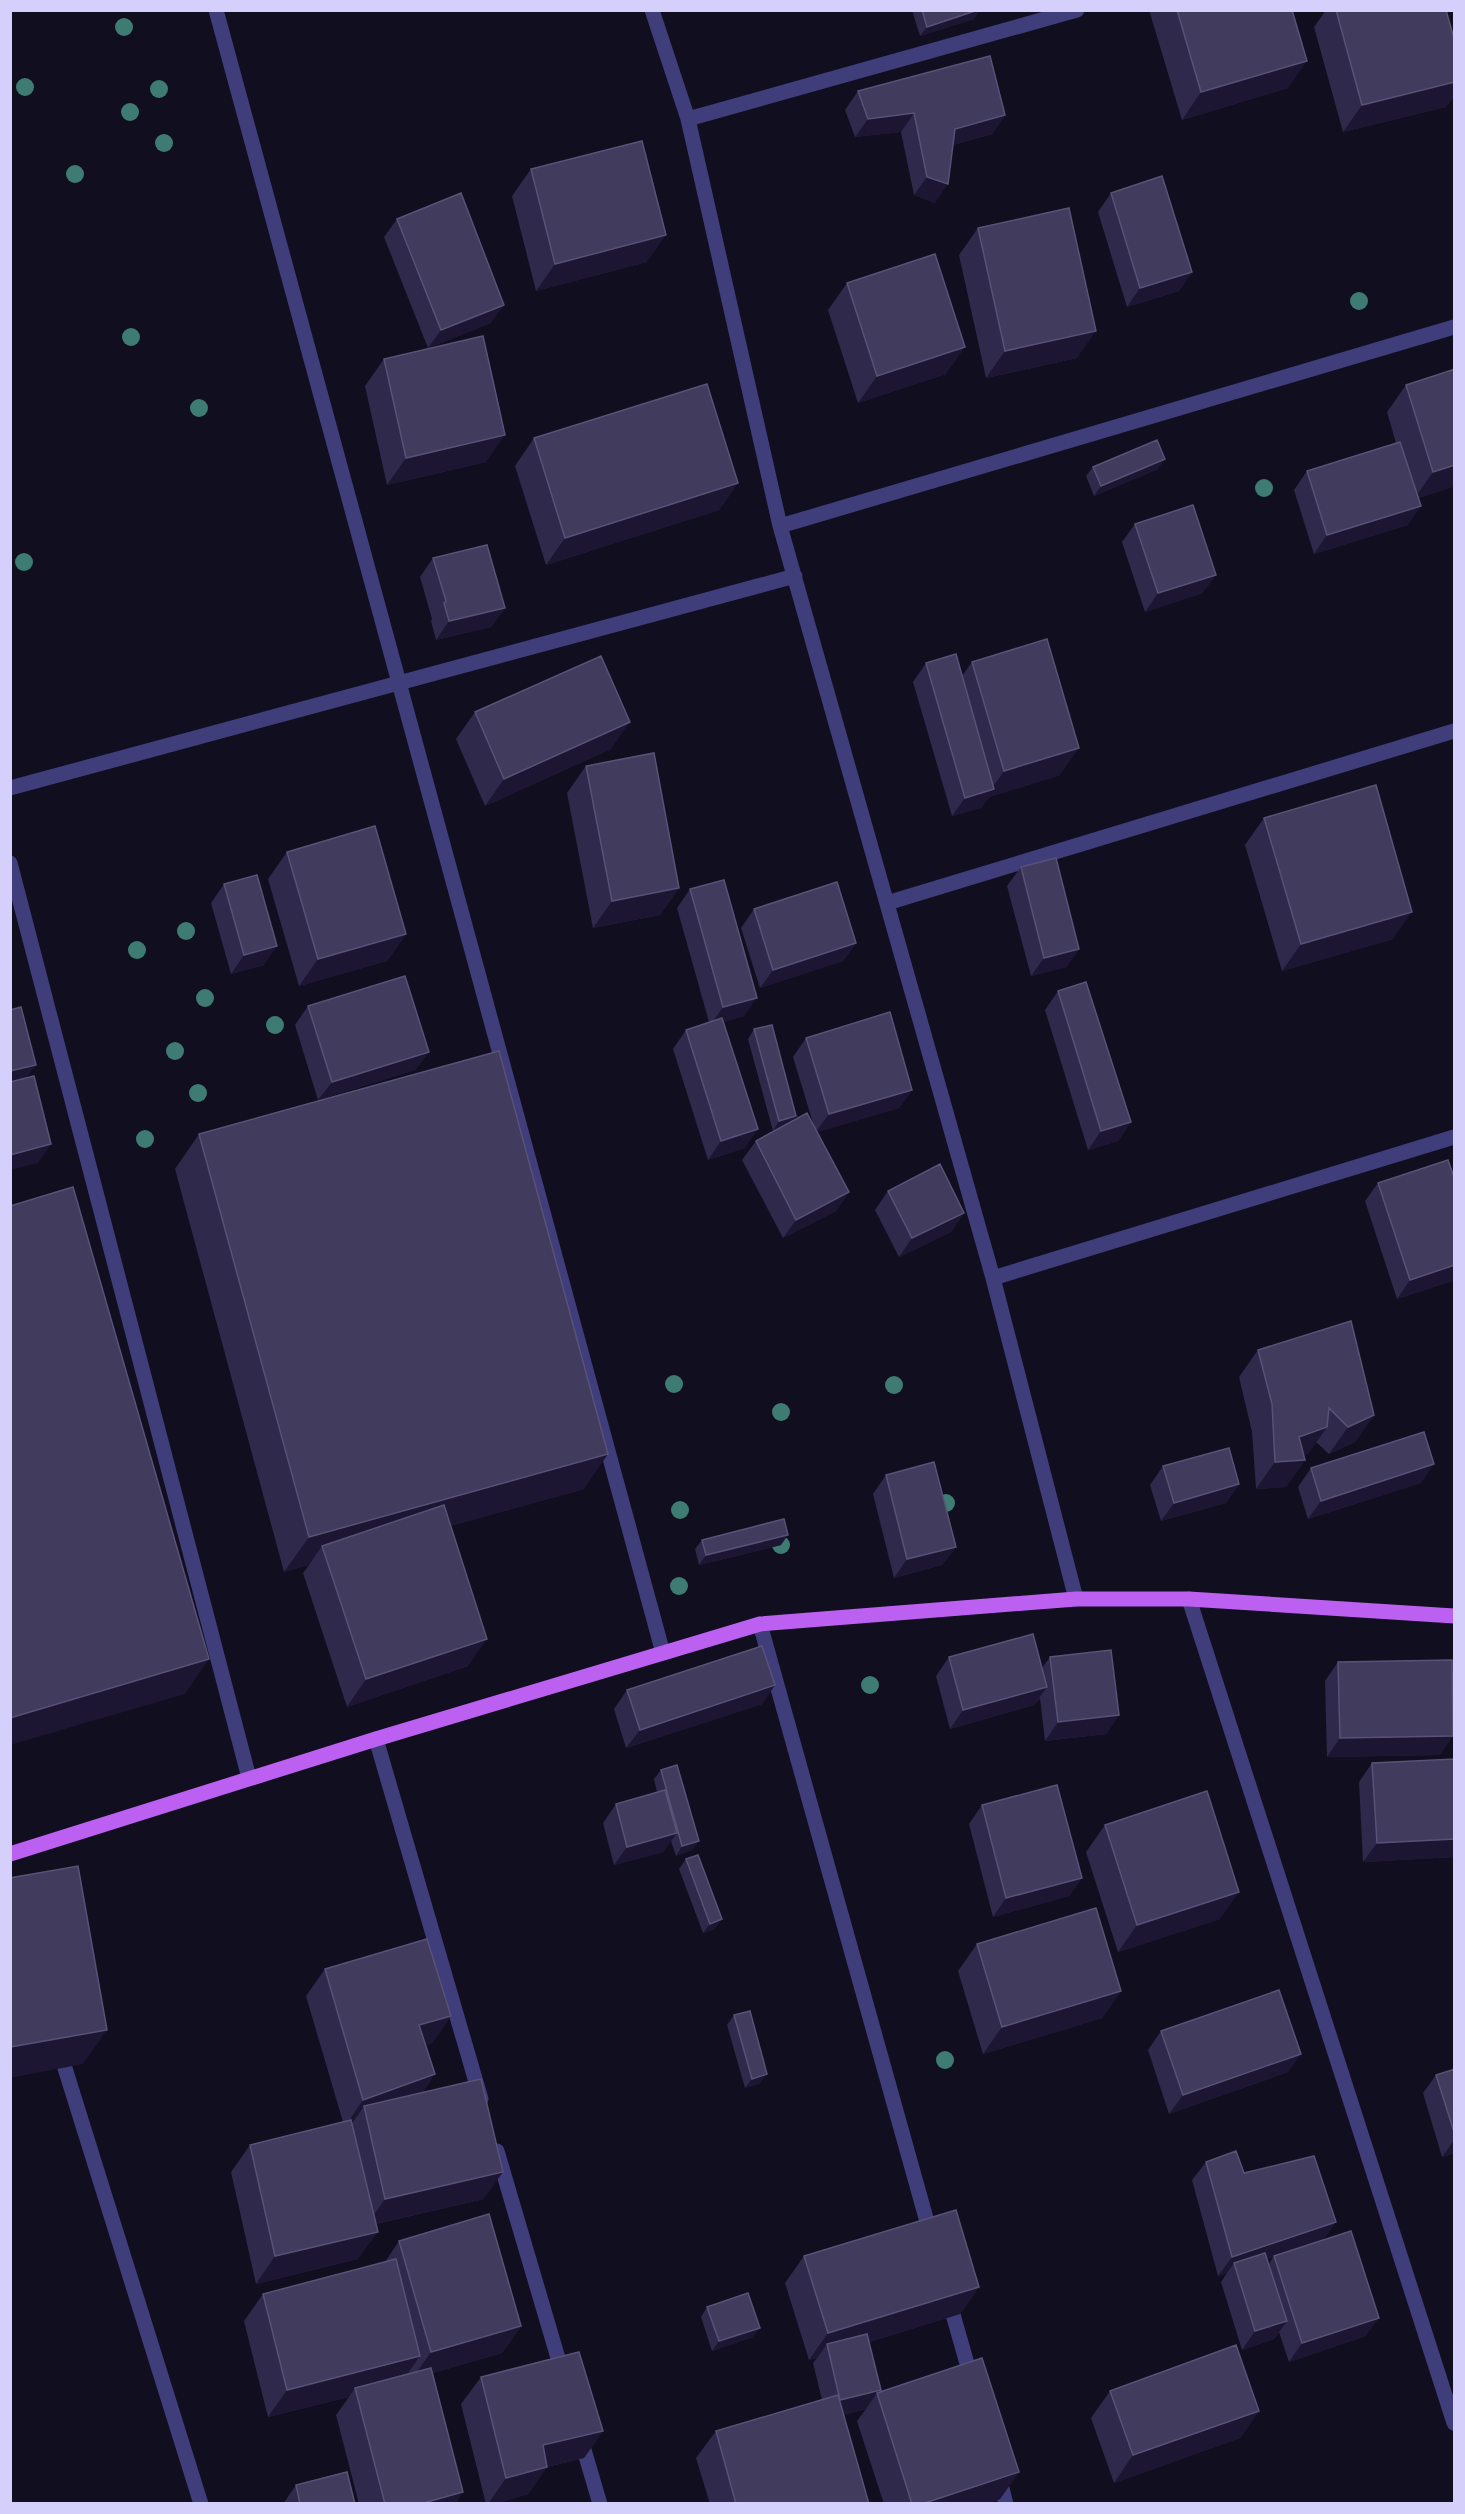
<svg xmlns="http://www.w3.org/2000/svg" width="1465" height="2514" viewBox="0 0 1465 2514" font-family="'PT Sans Narrow',sans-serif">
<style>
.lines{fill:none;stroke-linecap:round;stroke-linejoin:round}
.minor{stroke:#3f3d7a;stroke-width:15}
.major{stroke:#bc60f2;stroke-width:15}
.tree{fill:#3e7b73}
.wall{fill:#2f294b;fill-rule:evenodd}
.shaded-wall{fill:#1c1632}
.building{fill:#413b5e;stroke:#585277;stroke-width:1.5}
</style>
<rect width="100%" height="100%" fill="#110e1f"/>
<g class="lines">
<!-- minor -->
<path class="minor" d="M216 10 663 1653
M652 10 688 119 780 526 993 1278 1076 1599
M688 119 1077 10
M780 526 1454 327
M10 788 795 576
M10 863 249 1778
M887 903 1454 731
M993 1278 1454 1137
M1189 1599 1454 2423
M760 1624 931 2236
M376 1739 481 2099
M59 2049 201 2504
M497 2151 563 2375
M948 2297 972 2381
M580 2436 600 2504
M999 2476 1006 2504"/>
<!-- major -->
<path class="major" d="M10 1854 376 1739 760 1624 1076 1599H1189L1454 1616"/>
</g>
<!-- trees -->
<g class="tree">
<circle cx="124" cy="27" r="9"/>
<circle cx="25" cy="87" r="9"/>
<circle cx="159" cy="89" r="9"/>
<circle cx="130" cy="112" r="9"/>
<circle cx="164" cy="143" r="9"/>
<circle cx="75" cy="174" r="9"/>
<circle cx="1359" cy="301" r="9"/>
<circle cx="131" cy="337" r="9"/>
<circle cx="199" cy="408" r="9"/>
<circle cx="1264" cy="488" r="9"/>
<circle cx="24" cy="562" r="9"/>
<circle cx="186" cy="931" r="9"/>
<circle cx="137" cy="950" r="9"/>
<circle cx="205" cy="998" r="9"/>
<circle cx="275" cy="1025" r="9"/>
<circle cx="175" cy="1051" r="9"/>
<circle cx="198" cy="1093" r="9"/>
<circle cx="145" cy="1139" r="9"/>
<circle cx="674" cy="1384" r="9"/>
<circle cx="894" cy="1385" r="9"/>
<circle cx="781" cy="1412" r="9"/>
<circle cx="946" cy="1503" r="9"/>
<circle cx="680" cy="1510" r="9"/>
<circle cx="781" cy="1545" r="9"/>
<circle cx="679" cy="1586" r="9"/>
<circle cx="870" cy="1685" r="9"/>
<circle cx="945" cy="2060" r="9"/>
</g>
<!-- wall -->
<path class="wall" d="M912 10H980L974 19 920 36Z
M1149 10H1292L1288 88 1182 120Z
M1326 10H1446L1455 42V95L1446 107 1343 132 1314 27Z
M858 91 1005 115 992 134 953 145 935 203 914 195 901 132 855 137 845 110Z
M531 169 647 262 536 291 512 196Z
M1111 193 1192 272 1179 291 1127 307 1098 212Z
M397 219 491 323 428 348 384 237Z
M978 228 1077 358 986 378 959 255Z
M847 283 946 374 858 403 828 310Z
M384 359 486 462 387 485 365 386Z
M1455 369V486L1418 498 1408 525 1314 554 1294 490 1307 471 1396 443 1387 412 1406 385Z
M534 438 738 483 719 510 546 565 515 466Z
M1093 467 1158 469 1094 496 1086 476Z
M1135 524 1203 593 1145 612 1122 542Z
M433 558 505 608 491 627 436 640 431 621 432 619 420 577Z
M972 662 1060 775 989 797 981 808 952 816 913 682 926 663 962 676Z
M475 712 611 749 485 806 456 739Z
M586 766 679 888 660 915 593 928 567 793Z
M1264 818 1393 939 1282 971 1245 845Z
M287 852 406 934 387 961 299 986 268 879Z
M1021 867 1079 949 1066 967 1031 976 1007 886Z
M224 884 264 965 231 974 211 903Z
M690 889 744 1016 723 1022 745 1148 708 1160 673 1049 686 1030 709 1022 677 908Z
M754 909 856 943 843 961 760 988 741 928Z
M1058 991 1131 1122 1118 1141 1088 1150 1045 1010Z
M308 1006 429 1052 415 1070 318 1100 295 1025Z
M754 1029 793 1121 813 1123 793 1057 806 1038 912 1090 899 1108 817 1132 849 1192 836 1211 783 1238 742 1160 756 1141 777 1129 773 1131 748 1039Z
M199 1134 584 1489 450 1526 468 1666 347 1707 303 1573 309 1565 284 1572 175 1169Z
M1455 1180V1280L1397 1299 1365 1201 1378 1183Z
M888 1191 964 1213 951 1232 899 1257 875 1210Z
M1258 1350 1374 1415 1355 1442 1329 1454 1316 1442 1308 1454 1304 1455 1305 1460 1286 1487 1256 1489 1252 1432 1239 1377Z
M1163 1466 1239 1484 1226 1503 1161 1521 1150 1485Z
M1311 1468 1421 1483 1308 1519 1298 1487Z
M886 1475 956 1547 942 1565 894 1578 873 1494Z
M702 1540 781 1545 699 1565 695 1549Z
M949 1657 1042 1668 1050 1657 1119 1715 1106 1734 1045 1741 1040 1698 1034 1705 950 1729 936 1676Z
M1338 1662 1440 1755 1327 1757 1325 1681Z
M775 1685 762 1704 626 1748 614 1709 627 1690Z
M1455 1759V1857L1363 1862 1359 1782 1372 1763Z
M661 1770 692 1850 676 1856 671 1841 663 1852 614 1865 603 1823 616 1804 657 1792 654 1779Z
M982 1805 1082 1878 1069 1896 993 1917 969 1824Z
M1105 1825 1220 1919 1118 1952 1086 1852Z
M686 1859 715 1929 703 1933 679 1869Z
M977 1944 1121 1991 1102 2018 983 2054 958 1971Z
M325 1969 451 2016 432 2043 426 2045 435 2074 422 2093 484 2199 376 2224 358 2259 256 2284 231 2172 250 2145 343 2122 306 1996Z
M734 2015 760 2083 745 2088 727 2025Z
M1161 2031 1288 2072 1169 2114 1148 2050Z
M1455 2069V2153L1442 2157 1423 2093 1436 2075Z
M1206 2162 1244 2173 1336 2222 1323 2240 1366 2336 1289 2362 1279 2332 1274 2339 1242 2350 1221 2282 1227 2273 1218 2276 1192 2180ZM1273 2257 1269 2264 1267 2259Z
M399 2241 521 2326 502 2353 433 2373 456 2504H359L336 2415 349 2397 268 2417 244 2321 263 2294 385 2262Z
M804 2256 979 2287 960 2314 869 2342 881 2390 879 2393 1019 2472 1000 2499 986 2504H884L857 2421 866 2409 843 2415 869 2504H710L696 2458 716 2431 822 2400 813 2363 817 2358 809 2360 785 2283Z
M707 2307 753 2337 712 2351 701 2317Z
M481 2377 603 2431 584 2458 547 2467 528 2494 494 2504H486L461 2404Z
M1110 2391 1259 2411 1240 2438 1114 2483 1091 2418Z
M296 2485 355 2504H283Z"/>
<!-- shaded-wall -->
<path class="shaded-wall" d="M978 10H980L974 19 920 36 927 27Z
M1307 61 1288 88 1182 120 1201 92Z
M1455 82V95L1446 107 1343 132 1362 105Z
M914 113 901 132 855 137 868 119Z
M1005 115 992 134 942 148 955 129Z
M927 177 948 184 935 203 914 195Z
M666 235 647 262 536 291 555 264Z
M1192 272 1179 291 1127 307 1140 288Z
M504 305 491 323 428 348 441 330Z
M1096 331 1077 358 986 378 1005 351Z
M965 347 946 374 858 403 877 376Z
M505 435 486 462 387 485 406 458Z
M1165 459 1158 469 1094 496 1101 486Z
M1455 465V486L1414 499 1433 472Z
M738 483 719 510 546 565 565 538Z
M1421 506 1408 525 1314 554 1327 535Z
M1216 575 1203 593 1145 612 1158 593Z
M505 608 491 627 436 640 449 621Z
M630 722 611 749 485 806 504 779Z
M1079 748 1060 775 989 797 981 808 952 816 965 798 990 791 1004 771Z
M679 888 660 915 593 928 612 901Z
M1412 912 1393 939 1282 971 1301 944Z
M406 934 387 961 299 986 318 959Z
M856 943 843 961 760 988 773 970Z
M277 946 264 965 231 974 244 955Z
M1079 949 1066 967 1031 976 1044 958Z
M757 998 744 1016 710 1026 723 1007Z
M429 1052 415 1070 318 1100 332 1082Z
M36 1065 22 1083 10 1086V1071Z
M912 1090 899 1108 815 1133 829 1114Z
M796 1116 790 1125 773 1131 779 1121Z
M1131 1122 1118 1141 1088 1150 1101 1131Z
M758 1129 745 1148 708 1160 721 1141Z
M51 1144 38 1163 10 1170V1155Z
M849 1192 836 1211 783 1238 796 1220Z
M964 1213 951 1232 899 1257 912 1238Z
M1455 1265V1280L1397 1299 1410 1280Z
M1374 1415 1355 1442 1329 1454 1348 1427Z
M1327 1427 1308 1454 1289 1461 1305 1460 1286 1487 1256 1489 1275 1462 1299 1437Z
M608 1454 584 1489 327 1560 322 1546 309 1565 284 1572 309 1537Z
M1434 1464 1421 1483 1308 1519 1321 1501Z
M1239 1484 1226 1503 1161 1521 1174 1503Z
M788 1535 781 1545 699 1565 706 1555Z
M956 1547 942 1565 894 1578 907 1559Z
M487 1639 468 1666 347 1707 366 1679Z
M209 1659 185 1694 10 1745V1718Z
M775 1685 762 1704 626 1748 640 1730Z
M1047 1687 1034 1705 950 1729 963 1710Z
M1119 1715 1106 1734 1045 1741 1058 1722Z
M1453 1736 1440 1755 1327 1757 1340 1738Z
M677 1833 663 1852 614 1865 627 1847Z
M1455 1839V1857L1363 1862 1377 1843Z
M699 1841 692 1850 676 1856 682 1846Z
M1082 1878 1069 1896 993 1917 1006 1898Z
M1239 1892 1220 1919 1118 1952 1137 1925Z
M722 1919 715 1929 703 1933 710 1924Z
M1121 1991 1102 2018 983 2054 1002 2027Z
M451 2016 432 2043 400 2052 419 2025Z
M107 2030 83 2064 10 2078V2047Z
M1301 2054 1288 2072 1169 2114 1183 2095Z
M435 2074 416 2101 364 2106 351 2125 344 2128 363 2100Z
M767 2074 760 2083 745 2088 752 2079Z
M1455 2139V2153L1442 2157Z
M503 2172 484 2199 366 2226 385 2199Z
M1336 2222 1323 2240 1236 2270 1234 2263 1227 2273 1218 2276 1232 2257Z
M378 2232 358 2259 256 2284 275 2256Z
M979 2287 960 2314 829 2354 827 2344 817 2358 809 2360 828 2333Z
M1379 2318 1366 2336 1289 2362 1302 2343Z
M1287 2321 1274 2339 1242 2350 1255 2331Z
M521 2326 502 2353 412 2379 431 2352Z
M760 2328 753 2337 712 2351 719 2341Z
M420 2356 401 2383 355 2388 349 2397 268 2417 287 2390Z
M881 2390 877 2395V2393L866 2409 827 2419 840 2400Z
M1259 2411 1240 2438 1114 2483 1133 2455Z
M603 2431 584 2458 524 2472 543 2445Z
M547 2467 528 2494 494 2504H488L506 2478Z
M1019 2472 1000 2499 986 2504H922Z
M463 2492 456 2504H420Z"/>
<!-- building -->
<path class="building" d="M922 10H978L927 27Z
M1177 10H1292L1307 61 1201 92Z
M1336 10H1446L1455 42V82L1362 105Z
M990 56 1005 115 955 129 948 184 927 177 914 113 868 119 858 91Z
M642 141 666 235 555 264 531 169Z
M1162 176 1192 272 1140 288 1111 193Z
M461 193 504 305 441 330 397 219Z
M1069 208 1096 331 1005 351 978 228Z
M935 254 965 347 877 376 847 283Z
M483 336 505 435 406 458 384 359Z
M1455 369V465L1433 472 1406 385Z
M707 384 738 483 565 538 534 438Z
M1157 440 1165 459 1101 486 1093 467Z
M1400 442 1421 506 1327 535 1307 471Z
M1193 505 1216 575 1158 593 1135 524Z
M487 545 505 608 449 621 444 603 446 601 433 558Z
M1047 639 1079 748 1004 771 972 662Z
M956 654 994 789 965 798 926 663Z
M601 656 630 722 504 779 475 712Z
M654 753 679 888 612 901 586 766Z
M1376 785 1412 912 1301 944 1264 818Z
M375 826 406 934 318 959 287 852Z
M1056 858 1079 949 1044 958 1021 867Z
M257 875 277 946 244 955 224 884Z
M724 880 757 998 723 1007 690 889Z
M837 882 856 943 773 970 754 909Z
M405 976 429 1052 332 1082 308 1006Z
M1086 982 1131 1122 1101 1131 1058 991Z
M21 1007 36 1065 10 1071V1010Z
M890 1012 912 1090 829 1114 806 1038Z
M722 1018 758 1129 721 1141 686 1030Z
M772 1025 796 1116 779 1121 754 1029Z
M499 1051 608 1454 309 1537 199 1134Z
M34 1076 51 1144 10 1155V1082Z
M807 1113 849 1192 796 1220 756 1141Z
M1448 1160 1455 1180V1265L1410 1280 1378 1183Z
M940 1164 964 1213 912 1238 888 1191Z
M73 1187 209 1659 10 1718V1206Z
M1351 1321 1374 1415 1348 1427 1329 1408 1327 1427 1299 1437 1305 1460 1275 1462 1272 1404 1258 1350Z
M1424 1432 1434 1464 1321 1501 1311 1468Z
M1229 1448 1239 1484 1174 1503 1163 1466Z
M934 1462 956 1547 907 1559 886 1475Z
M444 1505 487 1639 366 1679 322 1546Z
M784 1519 788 1535 706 1555 702 1540Z
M1033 1634 1047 1687 963 1710 949 1657Z
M762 1646 775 1685 640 1730 627 1690Z
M1111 1650 1119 1715 1058 1722 1050 1657Z
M1452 1660 1453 1736 1340 1738 1338 1662Z
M1455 1759V1839L1377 1843 1372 1763Z
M677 1765 699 1841 682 1846 661 1770Z
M1057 1785 1082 1878 1006 1898 982 1805Z
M665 1790 677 1833 627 1847 616 1804Z
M1207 1791 1239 1892 1137 1925 1105 1825Z
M698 1855 722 1919 710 1924 686 1859Z
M78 1866 107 2030 10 2047V1878Z
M1096 1908 1121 1991 1002 2027 977 1944Z
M427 1939 451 2016 419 2025 435 2074 363 2100 325 1969Z
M1279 1990 1301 2054 1183 2095 1161 2031Z
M750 2011 767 2074 752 2079 734 2015Z
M1455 2069V2135L1436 2075Z
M481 2079 503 2172 385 2199 364 2106Z
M351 2120 378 2232 275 2256 250 2145Z
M1236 2151 1244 2173 1314 2156 1336 2222 1232 2257 1206 2162Z
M956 2210 979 2287 828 2333 804 2256Z
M489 2214 521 2326 431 2352 399 2241Z
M1351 2231 1379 2318 1302 2343 1274 2256Z
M1265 2253 1287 2321 1255 2331 1234 2263Z
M396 2259 420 2356 287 2390 263 2294Z
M748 2293 760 2328 719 2341 707 2307Z
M867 2334 881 2390 840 2400 827 2344Z
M1236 2345 1259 2411 1133 2455 1110 2391Z
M579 2352 603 2431 543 2445 547 2467 506 2478 481 2377Z
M982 2358 1019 2472 922 2504H912L877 2393Z
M431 2368 463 2492 420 2504H385L355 2388Z
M838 2395 869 2504H736L716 2431Z
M347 2472 355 2504H300L296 2485Z"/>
<!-- border -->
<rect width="1465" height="2514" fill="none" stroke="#d5d0fb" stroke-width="24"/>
</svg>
